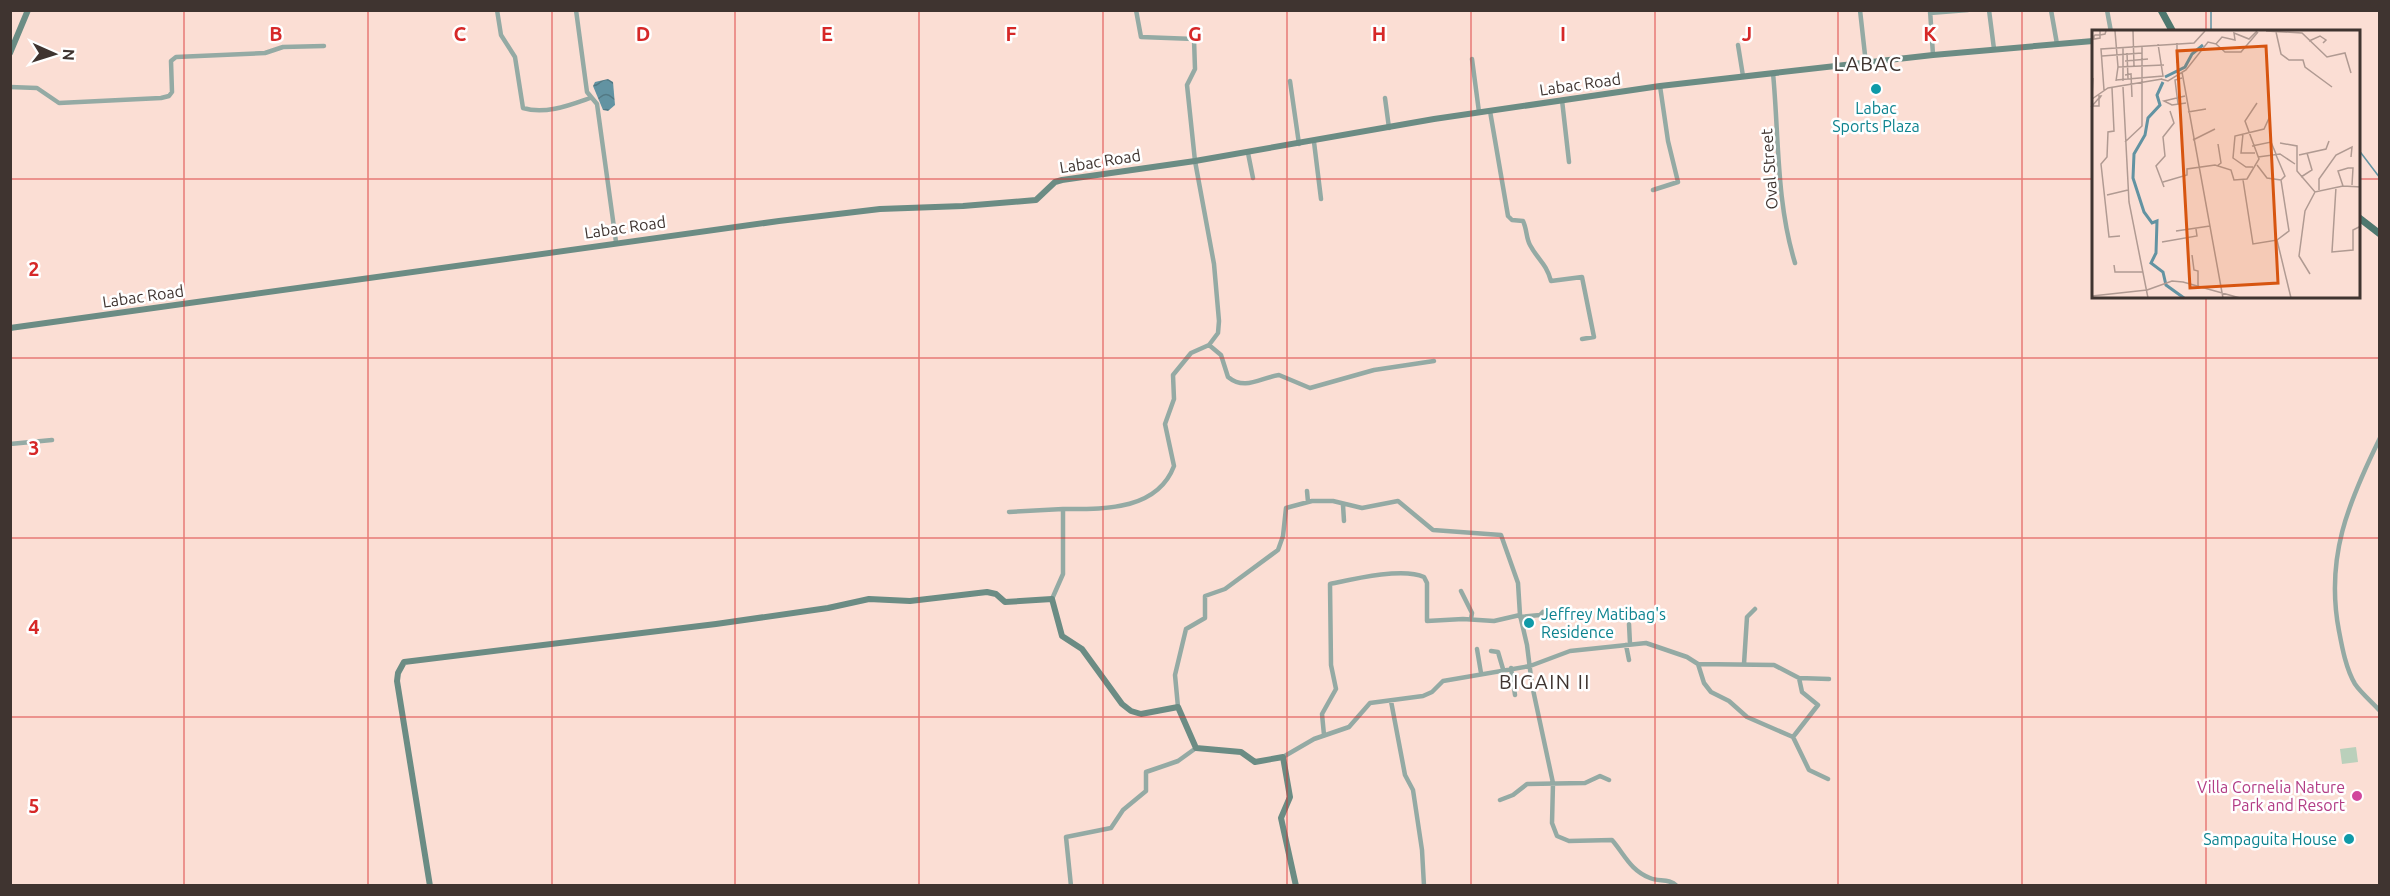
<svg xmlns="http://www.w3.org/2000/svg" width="2390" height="896" viewBox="0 0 2390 896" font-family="Ubuntu,sans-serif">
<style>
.park{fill:#bad0bb}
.water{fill:url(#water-waves)}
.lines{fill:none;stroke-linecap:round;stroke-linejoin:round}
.stream{stroke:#6293a2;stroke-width:1.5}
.street{stroke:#94aaa4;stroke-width:4.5}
.secondary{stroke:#6b8c84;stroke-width:6}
.primary{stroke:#4e776e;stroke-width:7}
.grid{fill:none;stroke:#d62828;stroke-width:1.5;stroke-opacity:0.55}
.culture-dot{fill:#0f9aa8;stroke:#fff;stroke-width:2}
.hotel-dot{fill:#d1479c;stroke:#fff;stroke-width:2}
.labels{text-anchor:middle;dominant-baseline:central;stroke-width:5;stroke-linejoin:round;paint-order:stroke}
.street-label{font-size:16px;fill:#3f3430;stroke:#fff}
.culture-label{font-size:16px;fill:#0d838f;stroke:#fff}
.hotel-label{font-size:16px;fill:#b23c85;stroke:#fff;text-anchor:end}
.quarter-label{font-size:20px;letter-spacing:1.5px;fill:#3f3430;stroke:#fff}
.inset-river{fill:none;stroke:#6293a2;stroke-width:3}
.inset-road{fill:none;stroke:#b09a92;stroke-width:1.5}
.view{fill:#d75510;fill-opacity:0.15;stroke:#d75510;stroke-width:3}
.inset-edge{fill:none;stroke:#3f3430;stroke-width:3}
.grid-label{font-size:20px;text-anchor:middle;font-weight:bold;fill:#d62828;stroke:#fff;stroke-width:5;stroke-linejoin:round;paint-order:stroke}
</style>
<defs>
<pattern id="water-waves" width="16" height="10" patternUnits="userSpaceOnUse" patternTransform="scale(1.5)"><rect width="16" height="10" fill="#6293a2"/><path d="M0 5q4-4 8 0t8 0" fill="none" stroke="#527984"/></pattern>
</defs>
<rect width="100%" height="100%" fill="#fbded4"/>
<!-- park -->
<path class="park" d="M2356 747 2358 762 2342 764 2340 749Z"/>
<!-- water -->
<path class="water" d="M608 79 613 82 615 105 608 111 603 110 593 86 595 82Z"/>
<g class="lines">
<!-- stream -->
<path class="stream" d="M2211 32V10
M2358 149 2380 178"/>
<!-- street -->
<path class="street" d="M497 10 501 35 515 57 523 108C545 115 570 105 590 98
M576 10 587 92 597 104 616 242
M1860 10 1866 64
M1930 10 1933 55
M1989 10 1994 49
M2051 10 2057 44
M2107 10 2111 32
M1930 13 1968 10
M1738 45 1743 76
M1472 59 1479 112
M1773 73C1779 136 1776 201 1795 263
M1290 81 1299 144
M10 87 37 88 59 103 161 98 169 96 172 92 171 61 176 57 265 53 283 47 324 46
M1385 98 1389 128
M1562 100 1569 162
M1490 111 1508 216 1512 220 1523 221C1527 229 1526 238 1530 245 1538 260 1546 263 1551 281L1582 277 1594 337 1582 339
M1314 142 1321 199
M1248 153 1253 178
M1653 190 1678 182 1668 141 1660 86
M1209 345 1221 355 1228 377C1245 391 1260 378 1279 375L1310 388 1374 370 1434 361
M2380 438C2348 503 2325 558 2339 631 2342 647 2346 669 2355 684 2361 693 2372 702 2380 711
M10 444 52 440
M1307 491 1308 502
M1343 505 1344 521
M1009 512 1063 509
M1461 591 1472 613 1471 619
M1052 599 1063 574V509C1103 509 1157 511 1174 466L1165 424 1174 399 1173 375 1191 353 1209 345 1218 333 1219 321 1214 264 1195 161 1187 85 1195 69 1194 39 1141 37 1136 10
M1520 617 1540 615 1543 612
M1629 624 1630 644
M1626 645 1629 660
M1477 649 1481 673
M1491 651 1498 652 1503 669
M1698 664 1774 665 1799 678 1829 679
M1744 664 1747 617 1755 609
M1511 668 1515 695
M1391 701 1405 775 1413 790 1422 850 1424 886
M1178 707 1175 675 1186 629 1205 618V596L1225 589 1278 550 1283 536 1286 508 1312 501H1333L1362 508 1398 501 1433 530 1501 535 1518 583 1520 615 1527 645 1532 685 1553 783 1552 823 1557 836 1569 841 1612 840C1625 855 1630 870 1650 878 1659 882 1669 878 1677 886
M1324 735 1322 714 1336 689 1331 665 1330 584C1353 579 1403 567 1424 577L1427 583V621L1463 619 1494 621 1520 615
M1793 737 1818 705 1802 692 1799 678
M1283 757 1314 739 1349 727 1370 703 1423 696 1432 692 1443 681 1530 666 1570 651 1646 643 1687 657 1698 664 1704 683 1711 692 1729 701 1747 717 1793 737 1809 770 1828 779
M1500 800 1513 795 1527 784 1585 783 1600 776 1609 780
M1071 886 1066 837 1111 828 1123 810 1146 791V772L1178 761 1196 748"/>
<!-- secondary -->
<path class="secondary" d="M10 53 28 10
M10 328 779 221 880 209 963 206 1036 200 1055 182 1062 180 1195 161 1434 119 1660 86 1933 55 2093 41
M430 886 397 681 398 673 404 662 716 624 828 608 869 599 910 601 987 592 996 594 1005 602 1052 599 1062 636 1082 649 1122 704 1131 711 1141 714 1178 707 1196 748 1241 752 1255 762 1283 757 1290 797 1281 818 1296 886"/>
<!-- primary -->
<path class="primary" d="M2161 10 2173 32
M2358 217 2380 234"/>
</g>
<!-- grid -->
<path class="grid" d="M184 10V886M368 10V886M552 10V886M735 10V886M919 10V886M1103 10V886M1287 10V886M1471 10V886M1655 10V886M1838 10V886M2022 10V886M2206 10V32M10 179H2093M2358 179H2380M2206 297V886M10 358H2380M10 538H2380M10 717H2380"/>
<!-- markers -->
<g class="culture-dot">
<circle cx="1876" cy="89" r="6"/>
<circle cx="1529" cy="623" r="6"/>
<circle cx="2349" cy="839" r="6"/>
</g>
<circle class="hotel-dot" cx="2357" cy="796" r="6"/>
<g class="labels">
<!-- street labels -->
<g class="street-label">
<text transform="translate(1580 84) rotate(-8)">Labac Road</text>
<text transform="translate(1100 161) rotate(-9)">Labac Road</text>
<text transform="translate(1769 169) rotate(-94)">Oval Street</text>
<text transform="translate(625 227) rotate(-8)">Labac Road</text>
<text transform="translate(143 296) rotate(-8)">Labac Road</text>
</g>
<!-- culture labels -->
<g class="culture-label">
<text x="1876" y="108">Labac<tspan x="1876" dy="18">Sports Plaza</tspan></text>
<text x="1541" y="614" text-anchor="start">Jeffrey Matibag's<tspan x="1541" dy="18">Residence</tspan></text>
<text x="2337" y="839" text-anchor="end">Sampaguita House</text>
</g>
<!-- hotel labels -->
<g class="hotel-label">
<text x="2345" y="787">Villa Cornelia Nature<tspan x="2345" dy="18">Park and Resort</tspan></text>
</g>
<!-- quarter labels -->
<g class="quarter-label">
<text x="1868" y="63">LABAC</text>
<text x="1545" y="681">BIGAIN II</text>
</g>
</g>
<!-- overview -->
<g transform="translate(2092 30)">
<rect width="268" height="268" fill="#fbded4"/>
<path class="inset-river" d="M73 47 93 37 100 24 111 15M71 52 65 65 68 75 56 88 53 105 42 124 41 148 52 182 60 193 65 191 64 223 59 233 71 242 74 255 92 268"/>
<path class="inset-road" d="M8 1V8L2 9V6L3 5H8L13 4 14 1M23 1 26 37M41 1 42 36M174 1 210 3 235 27 253 23 259 43M184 2 189 24 197 30H211L213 37 240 57M217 11 228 6 234 10 231 13M85 13V33M124 14 133 22H149L166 2M35 23 36 49M10 26 50 23M33 31 56 29M90 42 131 268M33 45 39 44 40 67M69 49 76 51 94 40 116 12 124 14 130 7 143 10 142 3 157 9 165 1M24 50 71 46 66 14M24 51 26 37 72 35M31 51V18M31 57 37 172 56 268M20 58 22 101 16 102 15 127 9 134 17 207 28 206M12 60 9 19 102 13 113 1M0 66 1 48M93 66 72 71 80 75 94 73M7 68 0 76H7V66H9L7 69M0 69 16 58 70 49M86 74 83 50 90 48M96 82 114 79M151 104 149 123H163M101 110 123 99M33 112 50 96V17M188 113 205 116V141L223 162 251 156 269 157M160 116 179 112 184 124M184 125 193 146 189 150 197 201 185 210M207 125 234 119 237 111M166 127 188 124 203 134M165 135 175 148 189 150M125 136 129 133 126 114M161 137H154L141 128 143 106 172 99 178 86M209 147 220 140 215 123M151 150 161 214 185 210 199 268M71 152 95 145V139L123 135 139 140 142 150 155 149 167 129 153 91 165 73M251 156 246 141 256 138H261L260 155M72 157 64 136 73 126 71 107 82 93 78 81M244 157 240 222 261 220V200L269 196M227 160V149L244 125 260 117 259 127M15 165 36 160M84 201 118 196M70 212 105 206 104 199M100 225 102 240 106 241V257M22 235 23 242H51M218 244 207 226 213 181 223 162M55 260 80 251 91 252 148 268M0 266 55 260"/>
<path class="view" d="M174 16 186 253 98 258 85 21Z"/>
<rect width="268" height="268" class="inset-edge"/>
</g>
<g class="grid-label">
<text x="276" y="41">B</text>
<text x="460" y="41">C</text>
<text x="643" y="41">D</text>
<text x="827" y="41">E</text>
<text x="1011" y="41">F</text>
<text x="1195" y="41">G</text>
<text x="1379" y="41">H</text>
<text x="1563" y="41">I</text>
<text x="1747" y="41">J</text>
<text x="1930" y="41">K</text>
<text x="34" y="276">2</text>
<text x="34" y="455">3</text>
<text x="34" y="634">4</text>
<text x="34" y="813">5</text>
</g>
<!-- border -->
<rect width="2390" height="896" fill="none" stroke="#3f3430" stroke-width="24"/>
<!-- north arrow -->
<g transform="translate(54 54) rotate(93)" stroke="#ffffff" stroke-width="4.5" paint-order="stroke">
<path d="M0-4.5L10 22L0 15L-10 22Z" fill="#3f3430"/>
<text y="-9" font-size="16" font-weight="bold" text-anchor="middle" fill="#3f3430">N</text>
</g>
</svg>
